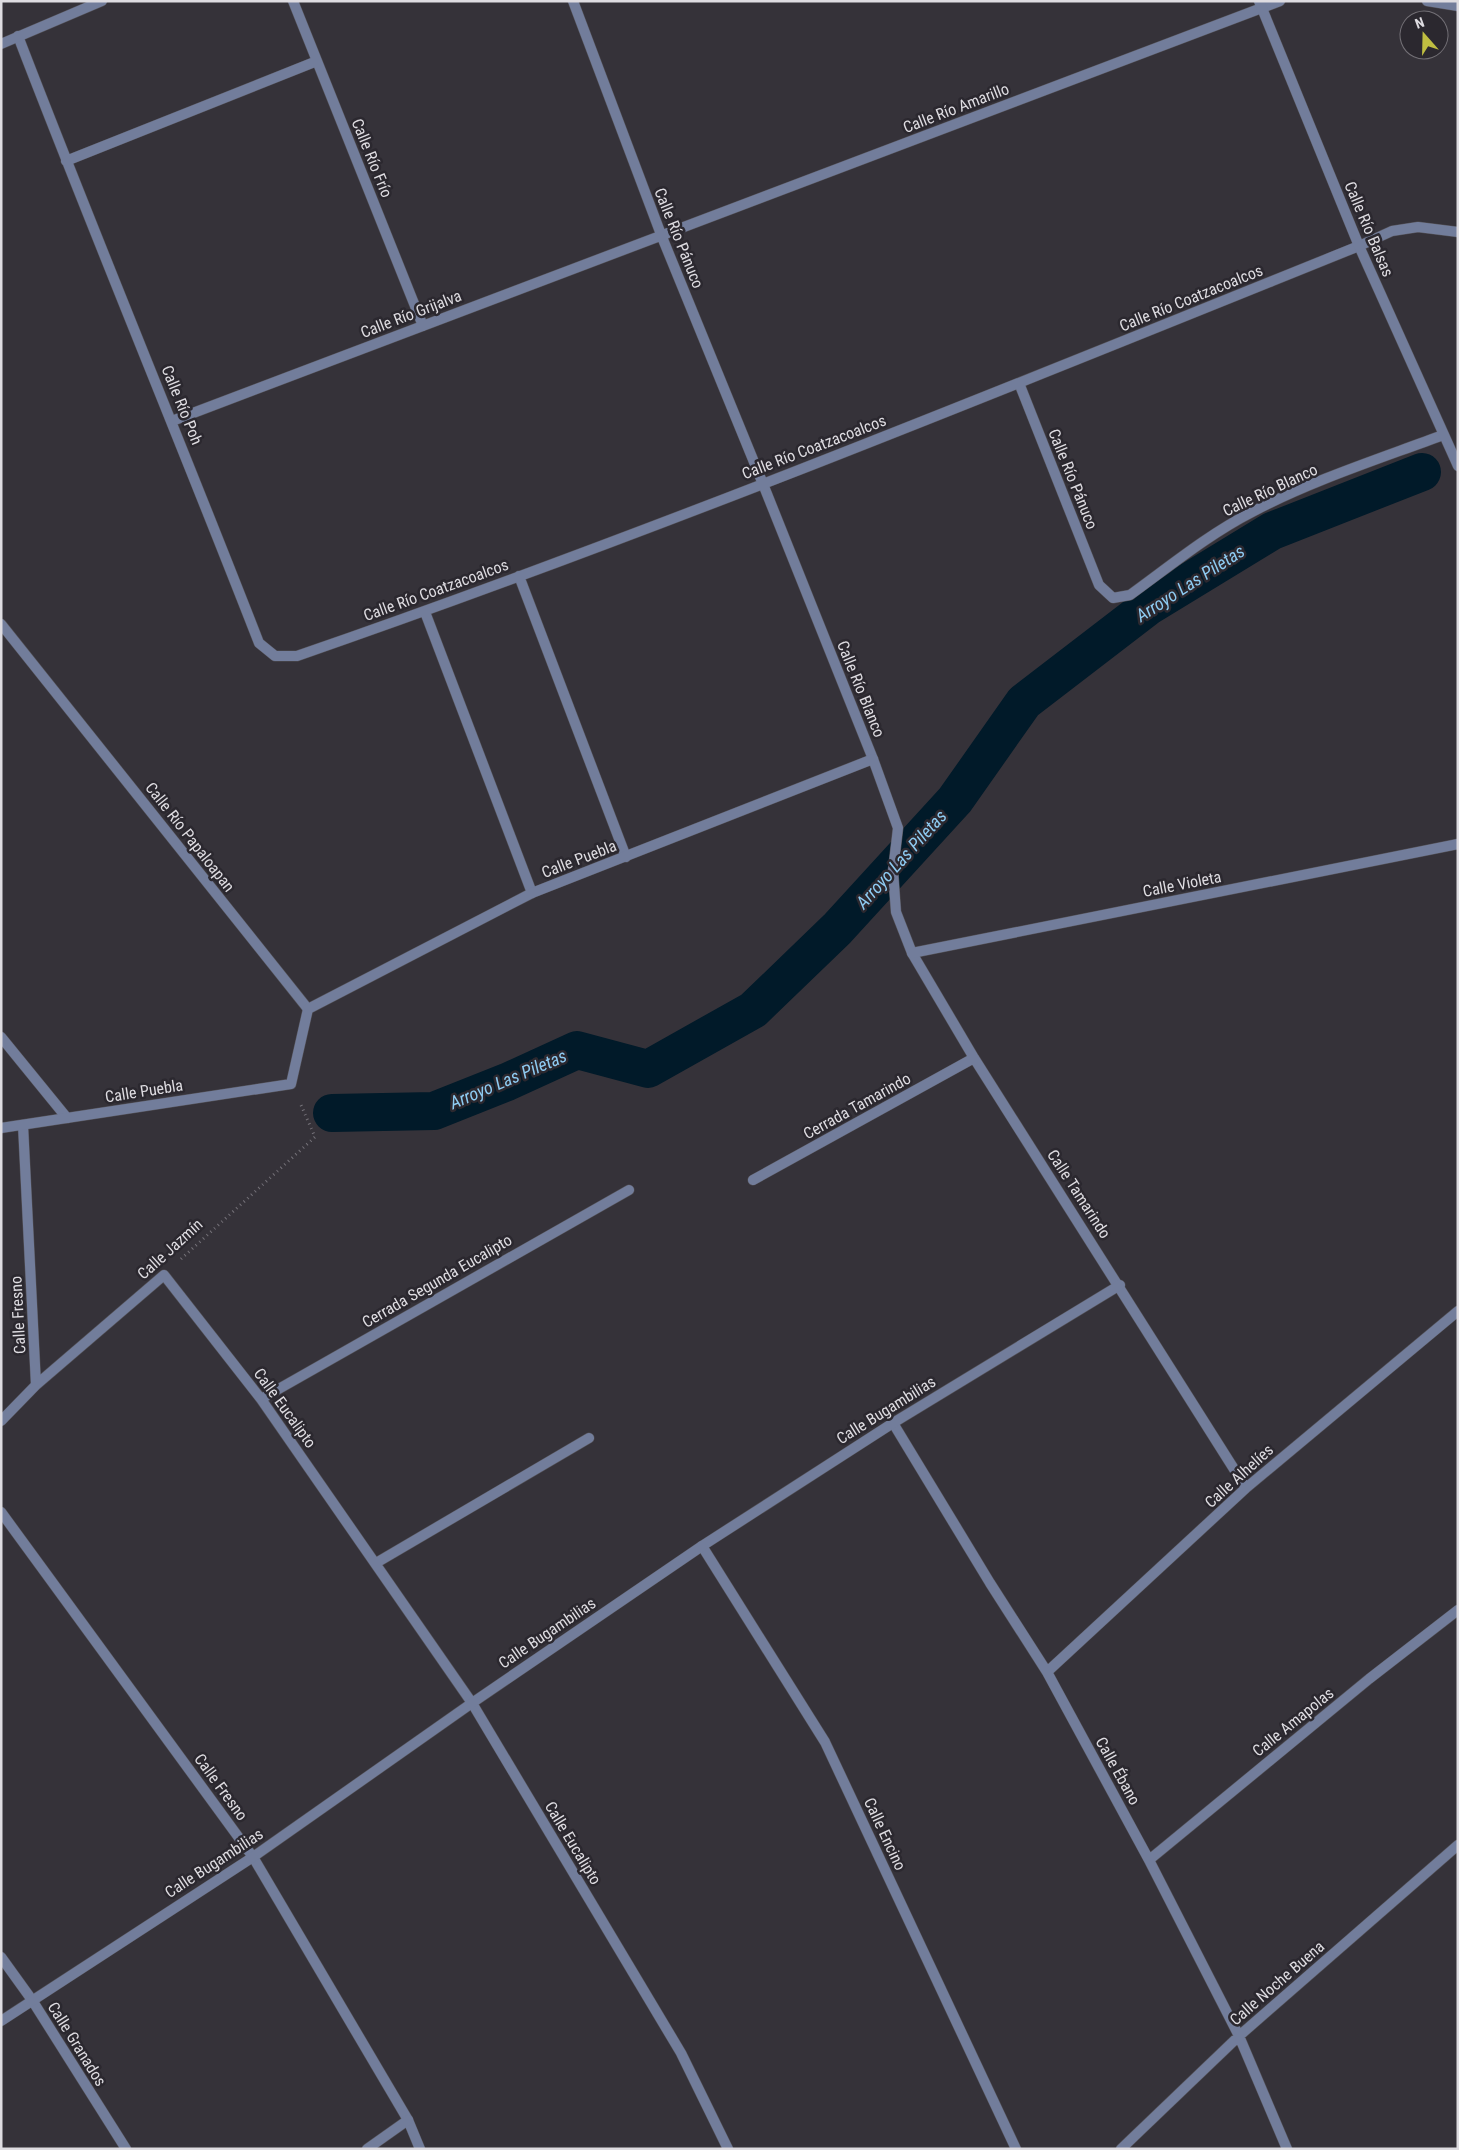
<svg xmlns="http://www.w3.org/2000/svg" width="1459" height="2150" viewBox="0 0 1459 2150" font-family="'Roboto Condensed',sans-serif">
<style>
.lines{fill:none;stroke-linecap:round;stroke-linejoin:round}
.canal{stroke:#011a29;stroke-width:38}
.minor-casing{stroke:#535157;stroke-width:11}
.tertiary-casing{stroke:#535157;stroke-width:11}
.path{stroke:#747178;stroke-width:3;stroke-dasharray:1 4;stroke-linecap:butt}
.minor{stroke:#727d9b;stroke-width:10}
.tertiary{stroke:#727d9b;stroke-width:10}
.labels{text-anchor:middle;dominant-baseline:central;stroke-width:5;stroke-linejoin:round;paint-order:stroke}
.street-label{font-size:16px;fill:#dedce1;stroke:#2b282f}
.water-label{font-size:18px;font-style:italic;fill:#8ecbf2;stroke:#2b282f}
</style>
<rect width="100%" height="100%" fill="#353239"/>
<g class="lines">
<!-- canal -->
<path class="canal" d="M332 1113 434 1111 507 1082 577 1050 648 1069 753 1010 837 929 955 800 1024 702 1149 606 1272 531 1422 472"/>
<!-- minor casing -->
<g class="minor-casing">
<path id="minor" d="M293 1 423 326
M573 1 662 237 763 484 873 759
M1427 1 1458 6
M18 36C96 239 180 440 259 643L275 656H297C655 532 1007 388 1359 246L1392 231 1418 227 1458 232
M66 161 317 61
M1019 383 1099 585 1113 598 1130 595C1170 566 1209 534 1252 512 1313 480 1379 459 1443 435
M172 421 1280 1
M519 576 626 857
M425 612 532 893
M1 624 308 1009
M912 953 974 1058 1246 1488
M1 1037 67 1118
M23 1125 36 1385
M753 1180 974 1058
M261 1399 629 1190
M1 1421 36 1385 164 1275 261 1399 472 1703 681 2053 728 2149
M893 1423 990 1583 1047 1672 1149 1860 1239 2036 1287 2149
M1 1512 253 1857 408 2120 420 2149
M702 1546 825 1742 1016 2149
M376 1563 589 1438
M1047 1672 1246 1488 1458 1311
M1149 1860 1369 1679 1458 1610
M1 1957 32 2000 126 2149
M1121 2149 1239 2036 1458 1845"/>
</g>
<!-- tertiary casing -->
<g class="tertiary-casing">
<path id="tertiary" d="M1259 1 1359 246 1458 466
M1 44 102 1
M1 1128 291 1084 308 1009 532 893 873 759 898 828 893 871 896 912 912 953 1458 844
M1 2021 253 1857 472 1703 702 1546 893 1423 1120 1285
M367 2149 408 2120"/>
</g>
<!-- path -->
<path class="path" d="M181 1259 315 1137 301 1105"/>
<!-- minor -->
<use href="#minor" class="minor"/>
<!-- tertiary -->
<use href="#tertiary" class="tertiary"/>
</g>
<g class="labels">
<!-- street labels -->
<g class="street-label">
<text transform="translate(956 108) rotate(-21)">Calle Río Amarillo</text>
<text transform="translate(372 158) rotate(68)">Calle Río Frío</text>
<text transform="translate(1369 229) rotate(67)">Calle Río Balsas</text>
<text transform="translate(679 238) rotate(68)">Calle Río Pánuco</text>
<text transform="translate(1191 298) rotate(-22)">Calle Río Coatzacoalcos</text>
<text transform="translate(411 314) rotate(-21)">Calle Río Grijalva</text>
<text transform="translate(182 405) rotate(68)">Calle Río Poh</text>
<text transform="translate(814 447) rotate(-21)">Calle Río Coatzacoalcos</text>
<text transform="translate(1073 479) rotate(68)">Calle Río Pánuco</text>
<text transform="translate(1270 490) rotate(-25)">Calle Río Blanco</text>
<text transform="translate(436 590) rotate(-20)">Calle Río Coatzacoalcos</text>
<text transform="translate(861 689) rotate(68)">Calle Río Blanco</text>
<text transform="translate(190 837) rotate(52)">Calle Río Papaloapan</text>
<text transform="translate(579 859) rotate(-21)">Calle Puebla</text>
<text transform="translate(1182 884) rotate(-11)">Calle Violeta</text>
<text transform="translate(144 1091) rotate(-9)">Calle Puebla</text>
<text transform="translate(857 1106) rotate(-29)">Cerrada Tamarindo</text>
<text transform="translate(1079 1194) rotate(57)">Calle Tamarindo</text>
<text transform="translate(170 1249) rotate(-42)">Calle Jazmín</text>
<text transform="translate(437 1281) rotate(-30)">Cerrada Segunda Eucalipto</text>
<text transform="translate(18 1315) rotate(-93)">Calle Fresno</text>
<text transform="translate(285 1408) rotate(54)">Calle Eucalipto</text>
<text transform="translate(886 1410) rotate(-32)">Calle Bugambilias</text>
<text transform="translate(1239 1476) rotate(-42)">Calle Alhelíes</text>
<text transform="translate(547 1633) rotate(-34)">Calle Bugambilias</text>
<text transform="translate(1293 1722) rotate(-39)">Calle Amapolas</text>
<text transform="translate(1118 1771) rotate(61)">Calle Ébano</text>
<text transform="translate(221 1787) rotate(54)">Calle Fresno</text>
<text transform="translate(885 1834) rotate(65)">Calle Encino</text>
<text transform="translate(573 1843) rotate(59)">Calle Eucalipto</text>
<text transform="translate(214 1863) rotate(-33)">Calle Bugambilias</text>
<text transform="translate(1277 1983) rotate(-41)">Calle Noche Buena</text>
<text transform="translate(77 2044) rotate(58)">Calle Granados</text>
</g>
<!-- water labels -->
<g class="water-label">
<text transform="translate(1190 583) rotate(-33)">Arroyo Las Piletas</text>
<text transform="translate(901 859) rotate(-48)">Arroyo Las Piletas</text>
<text transform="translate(508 1079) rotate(-23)">Arroyo Las Piletas</text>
</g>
</g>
<!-- border -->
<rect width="1459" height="2150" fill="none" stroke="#dedce1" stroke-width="5"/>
<!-- north arrow -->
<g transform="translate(1424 35) rotate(340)"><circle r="24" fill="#2b282f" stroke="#737076"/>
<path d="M0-4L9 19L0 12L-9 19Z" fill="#bfbe41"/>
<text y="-8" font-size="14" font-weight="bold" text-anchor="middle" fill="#dedce1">N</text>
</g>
</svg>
